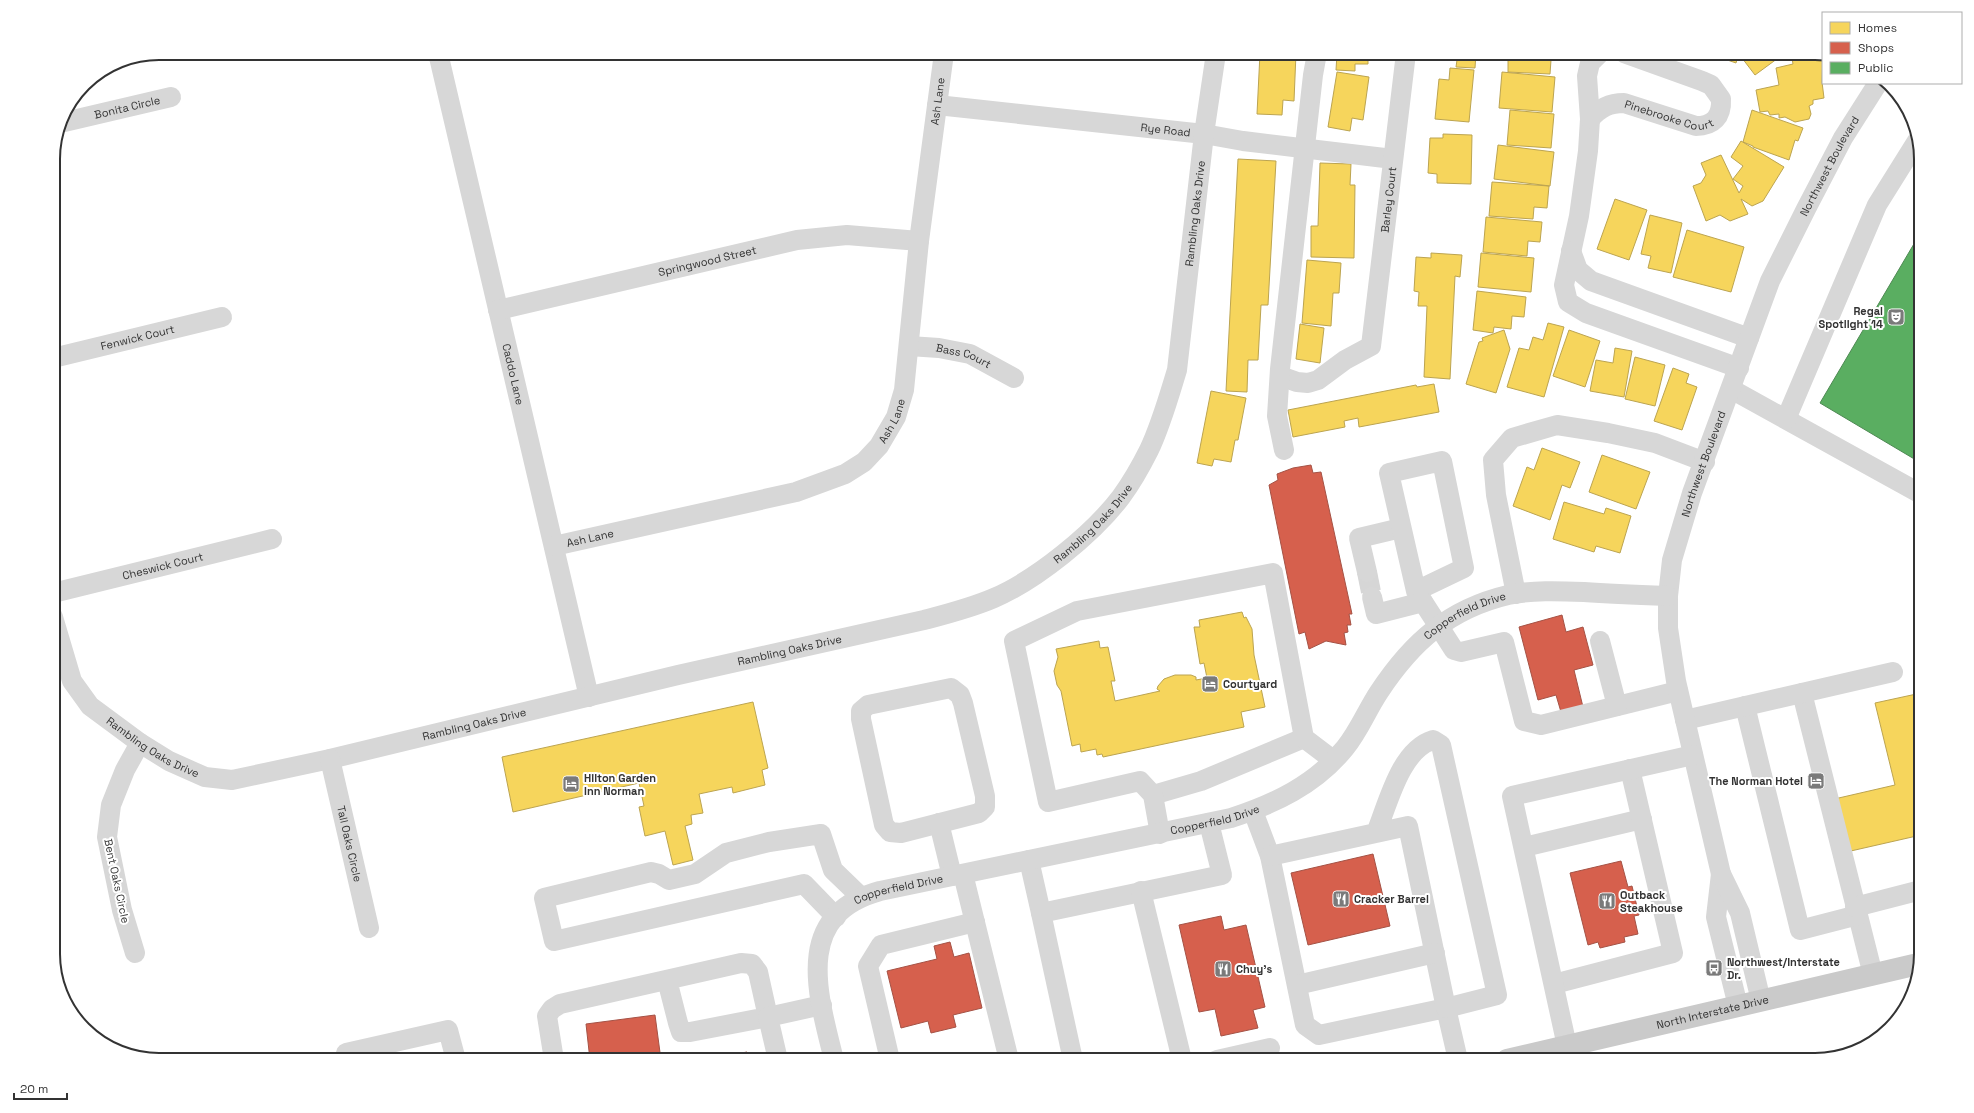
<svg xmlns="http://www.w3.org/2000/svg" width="1974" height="1113" viewBox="0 0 1974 1113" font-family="'Space Grotesk',sans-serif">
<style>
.homes{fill:#f6d55c;stroke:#bca450}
.shops{fill:#d6604d;stroke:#a55245}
.public{fill:#5aae61;stroke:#4e8953}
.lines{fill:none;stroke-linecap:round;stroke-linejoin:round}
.minor-tunnel{stroke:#d6d6d6;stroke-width:20;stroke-dasharray:20 10;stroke-linecap:butt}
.minor{stroke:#d7d7d7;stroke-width:20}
.major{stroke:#cacaca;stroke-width:22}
.labels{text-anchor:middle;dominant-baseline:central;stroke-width:4;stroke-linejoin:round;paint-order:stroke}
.street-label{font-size:11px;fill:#333;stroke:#fff}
.poi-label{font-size:11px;font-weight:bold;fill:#333;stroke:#fff;text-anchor:start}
.rim{fill:none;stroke:#333;stroke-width:2}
</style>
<rect width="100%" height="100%" fill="#fff"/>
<!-- homes -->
<path class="homes" d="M1260 53H1296L1294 101 1283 100 1282 115 1257 114Z
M1343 53H1368V64H1355V71L1336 70 1337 54 1342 55Z
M1458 53H1476L1475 68 1456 67Z
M1508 53H1559V60H1551L1550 74 1508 72Z
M1717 53H1739L1736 63 1716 56Z
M1749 53H1785L1755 75 1742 58Z
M1791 53H1815L1823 55 1822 82 1824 98 1813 100V104L1809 106 1811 114 1809 119 1795 122 1785 117 1779 118V114L1770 115 1768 111 1760 112 1756 90 1779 85 1776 68 1793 64Z
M1450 68 1474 70 1469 122 1435 119 1439 79 1449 80Z
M1337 72 1369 77 1363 120 1352 118 1350 131 1328 127Z
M1502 72 1555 77 1552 112 1499 108Z
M1510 110 1554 114 1551 148 1507 145Z
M1752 110 1803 128 1798 141 1795 140 1789 160 1753 147V146L1743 142Z
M1443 134 1472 135 1471 184 1437 183V174L1428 173 1430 138H1443Z
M1741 141 1784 167 1763 201 1752 206 1741 199 1748 214 1730 221 1720 215 1706 221 1693 186 1701 183 1706 175 1701 163 1721 155 1739 193 1743 186 1733 179 1743 166 1731 157Z
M1498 145 1554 152 1550 186 1494 179Z
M1238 159 1276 161 1268 305H1261L1258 360H1248L1247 392 1226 391Z
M1320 163 1351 164 1350 185H1355L1354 258 1311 257V226H1318Z
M1492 182 1549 186 1547 208 1534 207 1533 219 1489 216Z
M1615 199 1647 210 1629 260 1597 249Z
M1650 215 1682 223 1671 273 1648 268 1651 256 1641 254Z
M1486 217 1542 222 1540 242 1528 241 1527 256 1483 252Z
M1687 230 1744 247 1731 292 1673 277Z
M1431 253 1462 255 1460 277 1455 276 1450 379 1424 377 1427 306H1418L1419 292 1414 291 1416 257 1431 258Z
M1481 253 1534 258 1531 292 1478 287Z
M1307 260 1341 263 1339 293H1333L1331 326 1302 323Z
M1477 291 1526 297 1524 317 1512 316 1511 329 1494 327 1493 333 1473 330Z
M1548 323 1564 327 1544 397 1507 387 1519 348 1529 350 1533 337 1543 340Z
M1300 324 1324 328 1320 363 1296 359Z
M1504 330 1510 349 1496 393 1466 384 1479 342 1483 341 1482 338Z
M1569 330 1600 341 1585 387 1553 376Z
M1615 348 1632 351 1624 397 1590 391 1596 360 1613 363Z
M1635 357 1665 365 1655 406 1625 399Z
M1673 368 1689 374 1686 383 1697 387 1682 430 1654 421Z
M1434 384 1439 412 1359 427 1358 418 1344 421 1345 427 1293 437 1288 410 1416 385 1417 387Z
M1211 391 1246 398 1238 440H1235L1231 462 1214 459 1212 466 1197 463Z
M1542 448 1580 462 1570 488 1562 485 1550 520 1513 506 1527 467 1534 470Z
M1602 455 1650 472 1636 509 1589 492Z
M1564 502 1604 514 1606 508 1631 516 1620 553 1596 546 1594 552 1553 539Z
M1242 612 1244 618 1246 617 1252 629 1254 655 1265 707 1241 712 1244 727 1103 757 1102 754 1097 755 1096 749 1081 752 1080 744 1072 746 1061 691 1057 685 1054 671 1058 657 1056 649 1099 641 1100 648 1108 647 1115 681H1111L1115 701 1160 691 1157 689 1158 686 1164 679 1175 675H1191L1196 677V680L1207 678 1204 663 1200 664 1194 627H1200L1199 620Z
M1921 693V835L1842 853 1830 800 1895 785 1875 703Z
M753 702 768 768 762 770 765 785 733 793 732 787 699 794 703 813 691 815 692 824 685 826 693 860 673 865 665 831 645 836 639 807 644 806 639 783 513 812 502 757Z"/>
<!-- shops -->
<path class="shops" d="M1311 465 1313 473 1321 472 1352 614H1349L1351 625H1347L1348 632 1344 633 1346 645 1326 641 1309 649 1305 632 1299 634 1269 485 1278 480 1277 474 1293 468Z
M1562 615 1566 632 1583 627 1593 665 1574 670 1583 707 1561 712 1556 695 1538 700 1519 627Z
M1373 854 1390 926 1308 945 1291 873Z
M1621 861 1628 887 1632 886 1639 915 1634 916 1638 934 1624 937 1625 942 1600 948 1598 942 1588 945 1570 873Z
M1221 916 1224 930 1246 925 1265 1007 1253 1010 1258 1028 1221 1036 1215 1009 1199 1012 1179 925Z
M950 942 954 957 969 953 982 1008 953 1015 956 1027 931 1033 928 1021 901 1028 887 971 937 959 934 946Z
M655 1015 661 1060H590L586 1024Z
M747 1052 749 1060H734L737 1059 736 1054Z"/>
<!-- public -->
<path class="public" d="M1921 232V452L1916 460 1820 403Z"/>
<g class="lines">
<!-- minor-tunnel -->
<path class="minor-tunnel" d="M1367 572 1372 597"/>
<!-- minor -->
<g class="minor">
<path id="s1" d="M438 53 589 697"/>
<path d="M1600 53 1590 63 1587 76 1590 119 1588 151 1579 216 1564 285 1568 302 1586 313 1739 368"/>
<path id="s2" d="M937 105 1204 134 1243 141 1393 159"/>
<path id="s3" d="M1590 119C1600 108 1609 103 1624 103L1696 126C1713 126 1722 117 1721 99L1711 85 1702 81 1624 53"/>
<path id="s4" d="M60 123 171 97"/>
<path d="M1571 251 1578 270 1591 281 1749 338"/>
<path id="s5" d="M498 310 797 240 847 235 919 241"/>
<path id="s6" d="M909 346 939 348 970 354 1014 378"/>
<path id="s7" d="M53 358 222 317"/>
<path id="s8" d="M1280 376 1297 382 1308 383 1318 380 1345 360 1371 346 1406 53"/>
<path d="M1731 389 1921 494"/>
<path d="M1786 419 1877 205 1917 141"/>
<path d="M1284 450 1277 416 1280 369 1313 75 1317 53"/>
<path id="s9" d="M554 546 796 492 845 474 864 462 879 446 896 417 904 390 919 241 944 53"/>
<path d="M1367 572 1359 538 1401 528"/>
<path d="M1416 591 1464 568 1442 461 1389 473 1416 591 1454 650 1461 652 1504 642 1524 721 1541 725 1678 691"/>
<path id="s10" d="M53 593 272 539"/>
<path d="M1516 594 1496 495 1493 460 1512 438 1557 425 1608 433 1655 443 1705 462"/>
<path d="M1372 597 1376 614 1423 602"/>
<path id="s11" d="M53 617 72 681 90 706 140 743 169 761 205 777 232 780 330 759 678 675 924 620C947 614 971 608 994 598 1036 580 1093 534 1121 497 1132 482 1141 466 1149 450 1161 425 1169 396 1177 370L1204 134 1216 53"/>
<path d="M1600 641 1617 706"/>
<path d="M951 688 960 695 963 703 985 796V807L979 813 901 833 890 832 884 825 861 719V711L868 705Z"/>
<path d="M1802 693 1873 975"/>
<path d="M1745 706 1800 930 1858 915"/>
<path d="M1685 720 1893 672"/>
<path id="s12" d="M330 759 369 928"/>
<path d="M1153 795 1201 781 1304 738"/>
<path d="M1253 811 1270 856 1305 1025 1319 1035 1446 1008 1458 1060"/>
<path d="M939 823 952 876"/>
<path d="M1160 834 1153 795 1140 781 1048 802 1014 641 1077 611 1273 573 1304 738 1333 760"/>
<path d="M1524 847 1642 819"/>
<path d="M1270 856 1408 826 1446 1008 1497 995 1441 745 1433 740C1400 750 1388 804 1376 833"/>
<path d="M1029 860 1041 913 1222 875 1209 823"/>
<path d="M963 874 1009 1060"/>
<path d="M1721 874 1716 917 1738 1006"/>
<path d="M1141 891 1182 1060"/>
<path d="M1855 907 1921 890"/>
<path d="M1041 913 1073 1060"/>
<path d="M836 917 804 884 554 941 544 898 651 872 659 874 669 880 695 874 726 853 769 842 821 834 833 870 861 897"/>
<path d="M135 953 122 910 107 837 111 805 125 770 140 743"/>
<path d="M1554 984 1673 953 1630 769"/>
<path d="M1297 985 1435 953"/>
<path id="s13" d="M1761 1001 1740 913 1721 874 1676 681 1668 628V596L1672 560 1692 493 1770 281 1806 209 1843 138 1878 83"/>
<path d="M1567 1046 1512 796 1693 755"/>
<path d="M348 1060 346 1053 448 1030 456 1060"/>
<path d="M554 1060 547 1016 552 1009 560 1004 741 963 752 964 758 972 768 1017 690 1032H681L678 1023 667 980"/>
<path d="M778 1060 768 1017 822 1005"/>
<path id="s14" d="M834 1060C818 995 792 915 880 891L1231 818C1274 804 1315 785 1345 748 1359 731 1367 710 1379 692 1412 642 1449 609 1508 595 1532 590 1559 591 1584 592 1612 594 1640 595 1668 596"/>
<path d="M890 1060 868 966 881 945 975 922"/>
<path d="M1217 1060 1270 1048"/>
</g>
<!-- major -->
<path class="major" id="s15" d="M1507 1060 1918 964"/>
</g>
<!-- icons -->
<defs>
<g id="theatre-square" transform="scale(0.9)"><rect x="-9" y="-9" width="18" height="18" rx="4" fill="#7a7a7a" stroke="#fff"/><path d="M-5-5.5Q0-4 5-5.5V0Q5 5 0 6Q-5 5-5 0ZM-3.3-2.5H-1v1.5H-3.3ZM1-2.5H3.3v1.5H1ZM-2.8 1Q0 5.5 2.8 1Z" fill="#fff"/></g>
<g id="hotel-square" transform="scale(0.9)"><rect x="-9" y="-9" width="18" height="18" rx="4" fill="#7a7a7a" stroke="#fff"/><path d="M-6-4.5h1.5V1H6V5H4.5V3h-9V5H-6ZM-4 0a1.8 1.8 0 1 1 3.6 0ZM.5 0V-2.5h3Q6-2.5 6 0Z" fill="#fff"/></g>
<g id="restaurant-square" transform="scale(0.9)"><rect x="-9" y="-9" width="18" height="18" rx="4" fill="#7a7a7a" stroke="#fff"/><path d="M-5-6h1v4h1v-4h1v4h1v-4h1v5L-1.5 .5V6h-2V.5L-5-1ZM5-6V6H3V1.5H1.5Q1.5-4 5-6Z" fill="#fff"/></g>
<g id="bus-square" transform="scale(0.9)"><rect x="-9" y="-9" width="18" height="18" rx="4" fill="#7a7a7a" stroke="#fff"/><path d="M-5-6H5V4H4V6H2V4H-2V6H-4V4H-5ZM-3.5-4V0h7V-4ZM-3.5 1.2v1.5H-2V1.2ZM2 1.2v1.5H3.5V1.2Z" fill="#fff"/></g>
</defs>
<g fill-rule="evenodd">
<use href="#theatre-square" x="1896" y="317"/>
<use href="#hotel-square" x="1210" y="684"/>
<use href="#hotel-square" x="1816" y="781"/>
<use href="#hotel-square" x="571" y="784"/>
<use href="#restaurant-square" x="1341" y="899"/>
<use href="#restaurant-square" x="1607" y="901"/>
<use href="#bus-square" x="1714" y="968"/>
<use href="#restaurant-square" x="1223" y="969"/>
</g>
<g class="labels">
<!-- street labels -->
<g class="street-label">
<text stroke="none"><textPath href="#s9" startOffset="697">Ash Lane</textPath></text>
<text stroke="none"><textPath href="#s4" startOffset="69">Bonita Circle</textPath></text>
<text stroke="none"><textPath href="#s3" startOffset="86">Pinebrooke Court</textPath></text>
<text stroke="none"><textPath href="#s2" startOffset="230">Rye Road</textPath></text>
<text stroke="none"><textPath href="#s13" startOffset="879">Northwest Boulevard</textPath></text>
<text stroke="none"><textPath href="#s8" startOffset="250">Barley Court</textPath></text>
<text stroke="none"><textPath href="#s11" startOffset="1505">Rambling Oaks Drive</textPath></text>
<text stroke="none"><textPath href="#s5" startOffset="215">Springwood Street</textPath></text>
<text stroke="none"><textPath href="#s7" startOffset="87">Fenwick Court</textPath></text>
<text stroke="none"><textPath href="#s6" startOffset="56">Bass Court</textPath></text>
<text stroke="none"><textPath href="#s1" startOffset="330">Caddo Lane</textPath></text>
<text stroke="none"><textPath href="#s9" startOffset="373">Ash Lane</textPath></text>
<text stroke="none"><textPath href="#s13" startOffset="555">Northwest Boulevard</textPath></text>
<text stroke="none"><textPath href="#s11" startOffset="1169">Rambling Oaks Drive</textPath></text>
<text stroke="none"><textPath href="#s9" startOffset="37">Ash Lane</textPath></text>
<text stroke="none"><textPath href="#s10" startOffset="113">Cheswick Court</textPath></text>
<text stroke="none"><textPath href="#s14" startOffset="879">Copperfield Drive</textPath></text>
<text stroke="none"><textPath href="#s11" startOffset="833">Rambling Oaks Drive</textPath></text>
<text stroke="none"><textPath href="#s11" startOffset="509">Rambling Oaks Drive</textPath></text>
<text stroke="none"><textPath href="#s11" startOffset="173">Rambling Oaks Drive</textPath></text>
<text stroke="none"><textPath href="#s14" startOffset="544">Copperfield Drive</textPath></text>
<text stroke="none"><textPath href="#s12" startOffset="87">Tall Oaks Circle</textPath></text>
<text transform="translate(117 881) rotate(78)">Bent Oaks Circle</text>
<text stroke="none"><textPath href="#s14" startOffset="220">Copperfield Drive</textPath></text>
<text stroke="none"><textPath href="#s15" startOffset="211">North Interstate Drive</textPath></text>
</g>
<!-- poi labels -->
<g class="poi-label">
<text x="1883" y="311" text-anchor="end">Regal<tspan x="1883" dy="13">Spotlight 14</tspan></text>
<text x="1223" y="684">Courtyard</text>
<text x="584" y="778">Hilton Garden<tspan x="584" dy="13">Inn Norman</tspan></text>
<text x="1803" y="781" text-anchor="end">The Norman Hotel</text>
<text x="1620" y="895">Outback<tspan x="1620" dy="13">Steakhouse</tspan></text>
<text x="1354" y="899">Cracker Barrel</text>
<text x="1727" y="962">Northwest/Interstate<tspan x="1727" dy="13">Dr.</tspan></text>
<text x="1236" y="969">Chuy's</text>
</g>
</g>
<!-- crop -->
<path d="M0 0H1974V1113H0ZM159 60H1815A99 99 0 0 1 1914 159V954A99 99 0 0 1 1815 1053H159A99 99 0 0 1 60 954V159A99 99 0 0 1 159 60Z" fill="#fff" fill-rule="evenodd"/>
<path class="rim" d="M159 60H1815A99 99 0 0 1 1914 159V954A99 99 0 0 1 1815 1053H159A99 99 0 0 1 60 954V159A99 99 0 0 1 159 60Z"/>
<!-- legend -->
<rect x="1822" y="12" width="140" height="72" fill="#ffffff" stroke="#adadad"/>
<rect x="1830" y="22" width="20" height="12" fill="#f6d55c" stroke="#adadad"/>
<text x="1858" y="32" font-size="12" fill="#333333">Homes</text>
<rect x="1830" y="42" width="20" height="12" fill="#d6604d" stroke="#adadad"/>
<text x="1858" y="52" font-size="12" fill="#333333">Shops</text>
<rect x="1830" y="62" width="20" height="12" fill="#5aae61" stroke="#adadad"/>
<text x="1858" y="72" font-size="12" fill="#333333">Public</text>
<!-- scale -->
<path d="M14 1093v6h53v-6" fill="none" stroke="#333333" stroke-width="2"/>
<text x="20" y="1093" font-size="12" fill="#333333" stroke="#ffffff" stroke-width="3" paint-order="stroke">20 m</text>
</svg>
